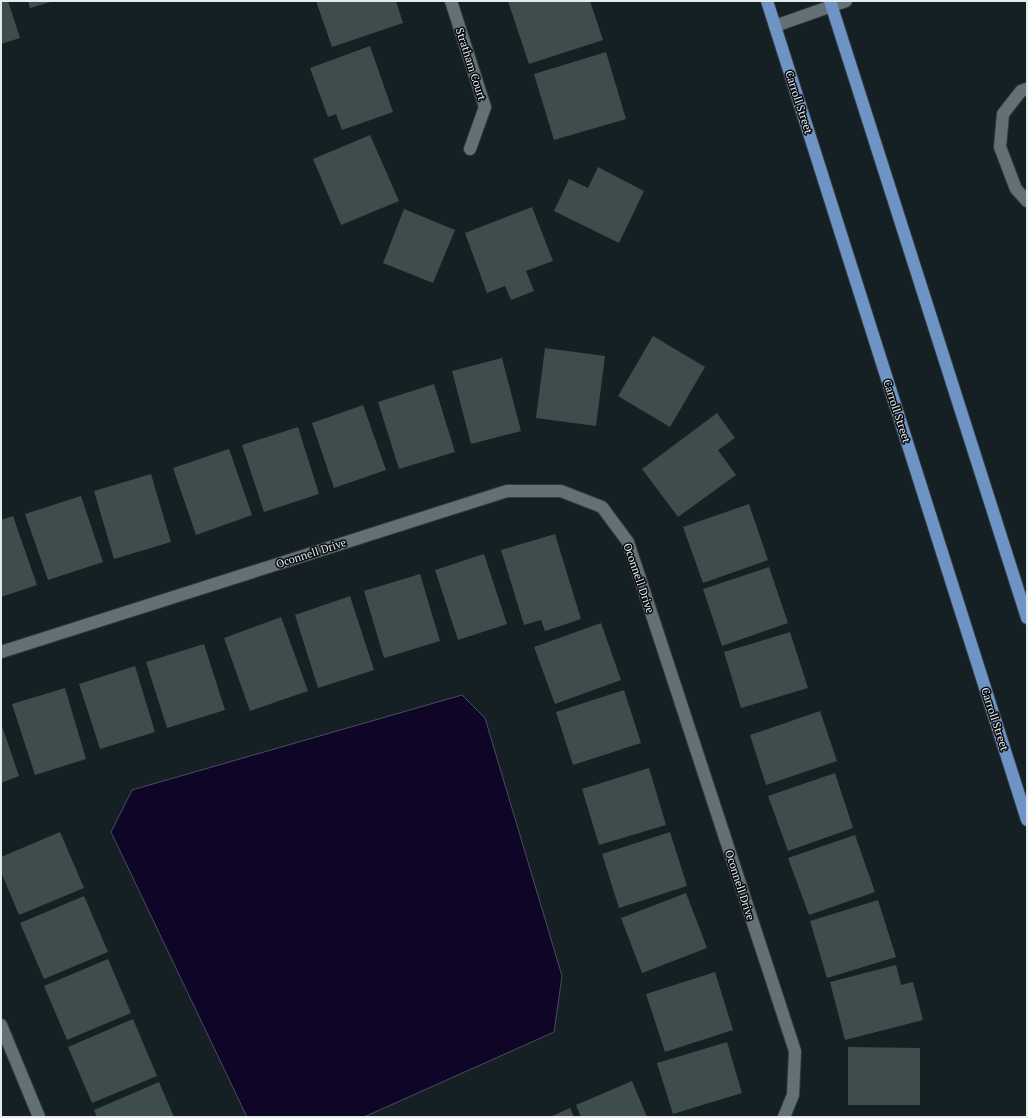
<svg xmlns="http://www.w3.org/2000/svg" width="1028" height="1118" viewBox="0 0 1028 1118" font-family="'PT Serif',serif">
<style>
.water{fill:#0e0527;stroke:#4e4a63}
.building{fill:#3e4c4b}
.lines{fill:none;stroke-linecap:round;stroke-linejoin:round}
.lane-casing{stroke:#343c3f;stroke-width:14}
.street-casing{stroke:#343c3f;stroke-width:14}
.primary-casing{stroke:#343c3f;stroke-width:14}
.lane{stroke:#637075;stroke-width:12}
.street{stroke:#637075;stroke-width:12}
.primary{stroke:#6e94c5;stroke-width:12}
.labels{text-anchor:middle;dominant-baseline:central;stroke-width:3;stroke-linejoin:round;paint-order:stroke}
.street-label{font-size:11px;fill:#e3ebee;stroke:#05090b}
</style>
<rect width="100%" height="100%" fill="#152025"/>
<!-- water -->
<path class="water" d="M462 695 485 718 562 976 554 1032 364 1117H247L111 832 132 790Z"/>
<!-- building -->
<path class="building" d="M1 1H8L20 38 1 44Z
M28 1H54L30 8Z
M316 1H396L403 23 332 47Z
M508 1H590L603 40 529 64Z
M370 46 393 112 342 130 336 114 328 117 310 68Z
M606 52 626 119 554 140 534 74Z
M370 135 399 201 341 225 313 159Z
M598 167 644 191 619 243 554 211 569 179 588 188Z
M532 207 553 261 526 271 534 291 511 300 505 286 487 293 465 233Z
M404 209 455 230 433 283 383 263Z
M653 336 705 367 670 427 618 396Z
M545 348 605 356 596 426 536 418Z
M502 358 521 431 471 444 452 371Z
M434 384 455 452 399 469 378 402Z
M363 405 386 470 334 488 312 423Z
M717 413 735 438 718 450 736 475 678 517 642 469Z
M298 427 319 494 264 512 242 445Z
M229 449 252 515 196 535 173 468Z
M151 474 171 542 114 559 94 491Z
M81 496 103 562 48 580 25 514Z
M749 504 768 560 703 583 683 527Z
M13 516 37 585 1 597V520Z
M555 534 581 619 545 631 541 620 524 625 501 550Z
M484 554 507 624 458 640 435 570Z
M769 567 788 623 722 646 703 589Z
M420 574 440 641 384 658 364 591Z
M350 596 374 670 318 688 295 615Z
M281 617 308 691 250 711 224 638Z
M601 623 621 680 555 704 534 647Z
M790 632 808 688 741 708 724 652Z
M204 644 225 710 167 728 146 662Z
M135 666 155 732 100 749 79 684Z
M65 688 86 759 35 775 12 704Z
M624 690 641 743 573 765 556 712Z
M820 711 837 761 766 785 750 735Z
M1 723 19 776 1 783Z
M649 768 666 825 599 845 582 789Z
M835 773 853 828 788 851 768 796Z
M60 832 84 888 19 915 1 872V857Z
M670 832 687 886 619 908 602 854Z
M855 835 875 892 809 915 788 858Z
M686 893 707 948 642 973 621 918Z
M84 896 108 952 44 979 20 923Z
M878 900 896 957 827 978 810 921Z
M108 959 131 1013 67 1040 44 986Z
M896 965 901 985 913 982 923 1020 845 1040 830 982Z
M715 972 733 1030 665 1052 646 994Z
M133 1019 157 1076 92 1103 68 1047Z
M727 1042 742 1093 673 1114 657 1063Z
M848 1047 920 1048V1105H848Z
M632 1081 647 1117H581L576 1105Z
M159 1082 174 1117H97L94 1110Z
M570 1108 574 1117H550Z"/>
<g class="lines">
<!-- lane casing -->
<g class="lane-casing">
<path id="lane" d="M1027 89 1021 91 1003 114 1000 147 1016 189 1027 201"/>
</g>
<!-- street casing -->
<g class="street-casing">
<path id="street" d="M451 1 485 107 470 149
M775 26 846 1
M1 652 507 491H561L602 507 628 542 795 1051 793 1095 784 1117
M1 1025 39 1117"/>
</g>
<!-- primary casing -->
<g class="primary-casing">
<path id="primary" d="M767 1 1027 820
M830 1 1027 618"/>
</g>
<!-- lane -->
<use href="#lane" class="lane"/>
<!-- street -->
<use href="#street" class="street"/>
<!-- primary -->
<use href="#primary" class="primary"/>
</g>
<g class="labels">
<!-- street labels -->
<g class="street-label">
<text transform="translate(471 64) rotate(72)">Stratham Court</text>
<text transform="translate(799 102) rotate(72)">Carroll Street</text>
<text transform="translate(897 411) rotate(72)">Carroll Street</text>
<text transform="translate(311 553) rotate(-18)">Oconnell Drive</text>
<text transform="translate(639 578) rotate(71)">Oconnell Drive</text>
<text transform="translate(995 719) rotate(72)">Carroll Street</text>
<text transform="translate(740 885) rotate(72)">Oconnell Drive</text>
</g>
</g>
<!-- border -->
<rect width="1028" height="1118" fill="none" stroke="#e3ebee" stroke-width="4"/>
</svg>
